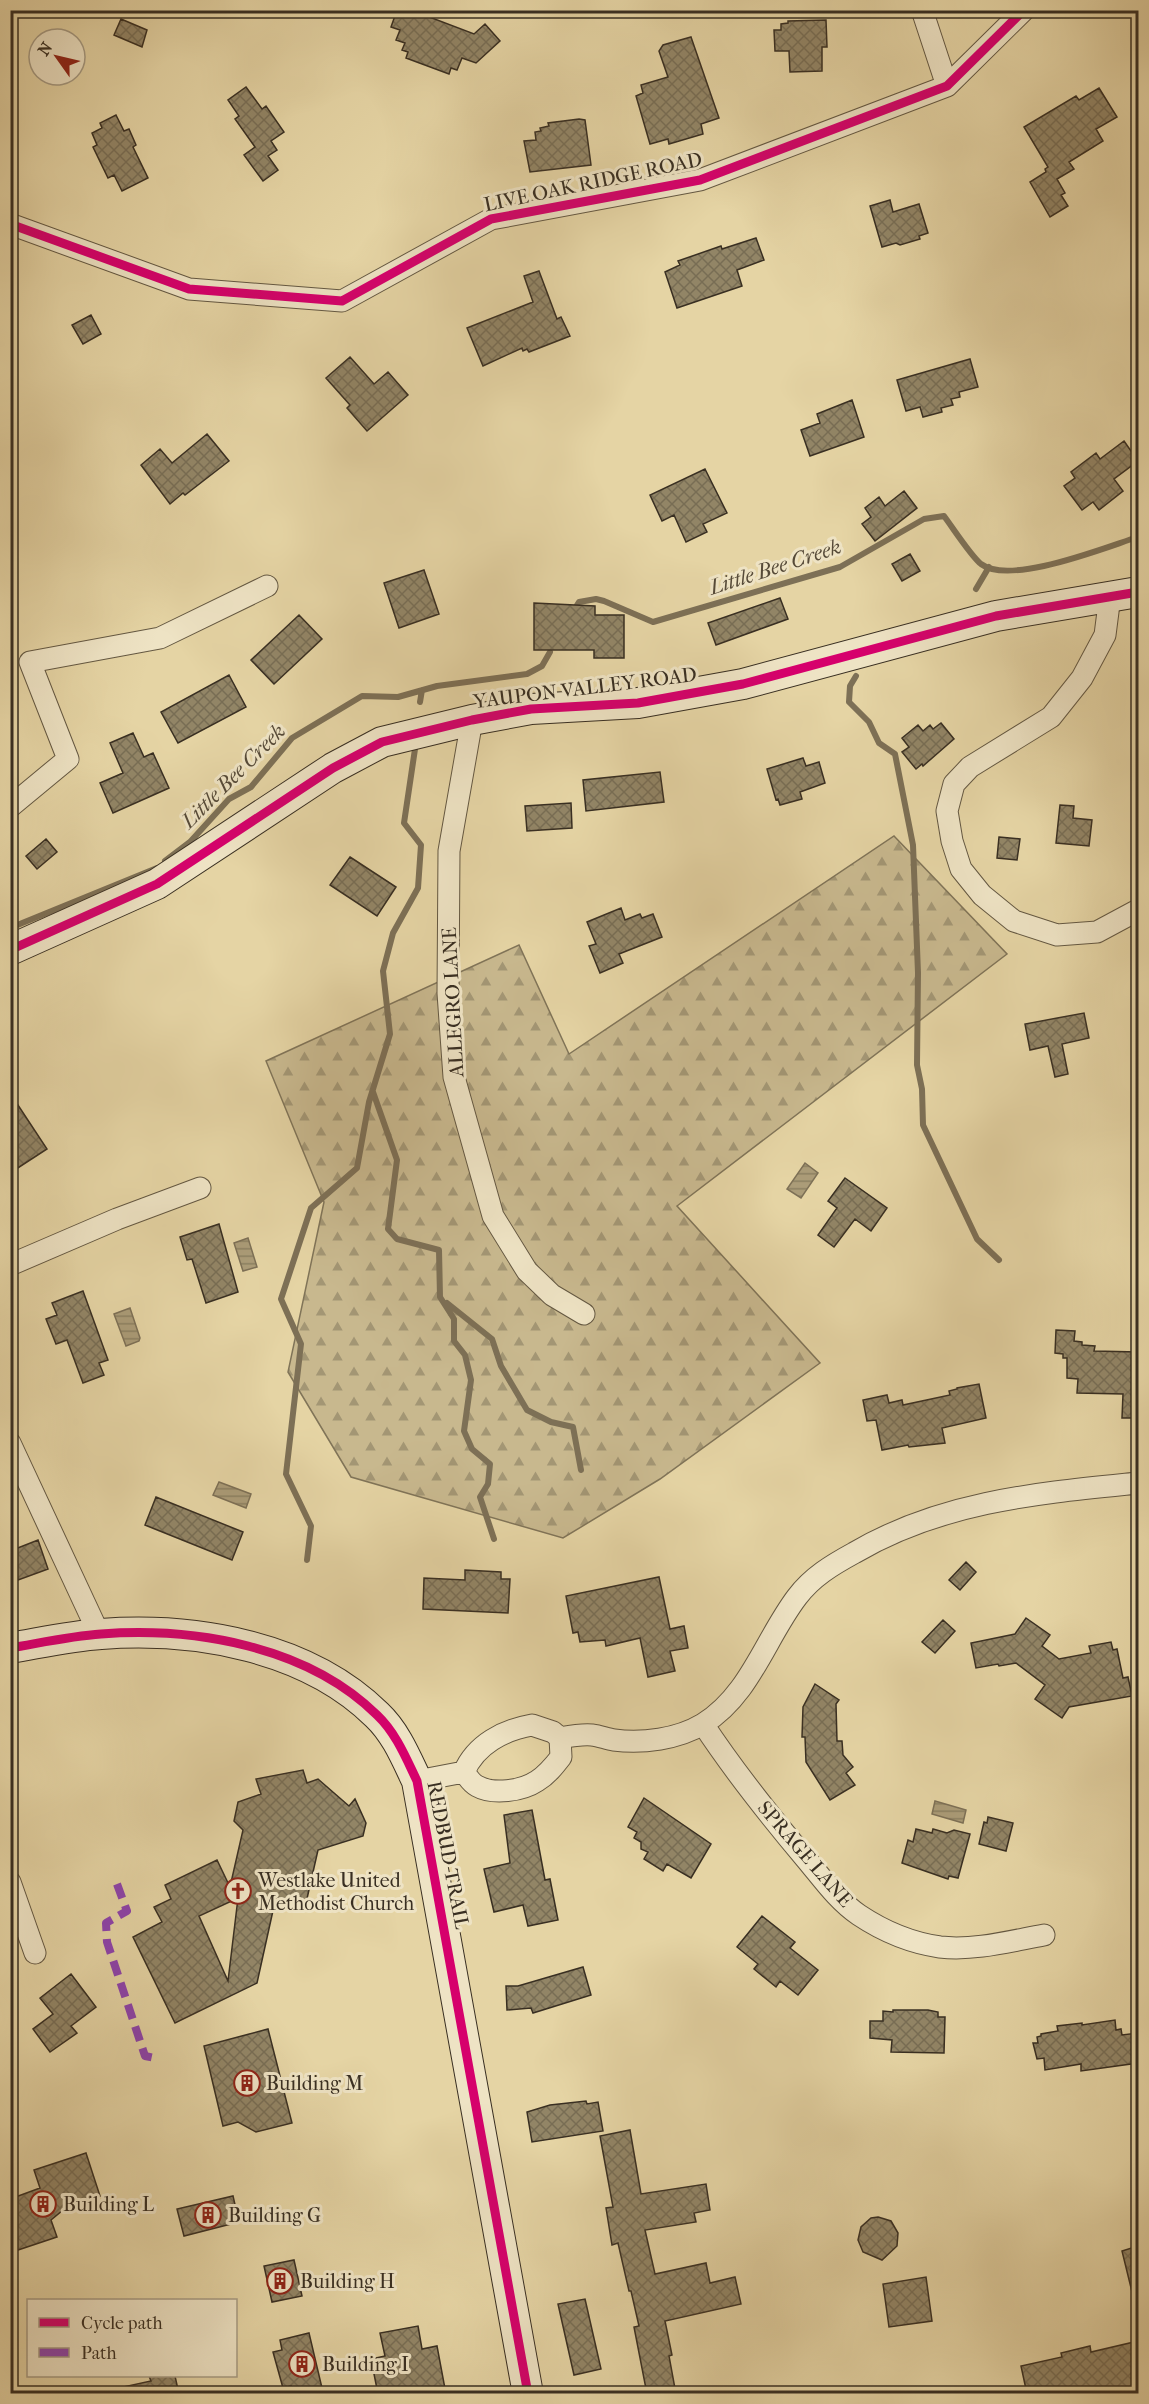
<svg xmlns="http://www.w3.org/2000/svg" width="1149" height="2404" viewBox="0 0 1149 2404" font-family="'IM FELL French Canon',serif">
<style>
.forest{fill:url(#forest-firs);stroke:#807458;stroke-width:1.5}
.water{fill:url(#water-rules);stroke:#7d7056;stroke-width:1.5}
.lines{fill:none;stroke-linecap:round;stroke-linejoin:round}
.stream{stroke:#7d7056;stroke-width:6}
.building{fill:url(#building-cross-hatch);stroke:#392f22;stroke-width:1.5;fill-rule:evenodd}
.street-casing{stroke:#645842;stroke-width:23}
.secondary-casing{stroke:#392f22;stroke-width:32}
.street{stroke:#eee3c4;stroke-width:21}
.secondary{stroke:#eee3c4;stroke-width:30}
.quiet{stroke:#8e44ad;stroke-width:8;stroke-dasharray:15 8;stroke-linecap:butt}
.cycleway-casing{stroke:#eee3c4;stroke-width:13}
.cycleway{stroke:#d6006c;stroke-width:9}
.labels{text-anchor:middle;dominant-baseline:central;stroke-width:6;stroke-linejoin:round;paint-order:stroke}
.street-label{font-size:20px;fill:#392f22;stroke:#eee3c4}
.poi-label{font-size:20px;fill:#392f22;stroke:#eee3c4;text-anchor:start}
.water-label{font-size:21px;font-style:italic;fill:#564a38;stroke:#eee3c4}
</style>
<defs>
<pattern id="forest-firs" width="22" height="20" patternUnits="userSpaceOnUse" patternTransform="scale(1.5)"><rect width="22" height="20" fill="#c8b88e"/><path d="M5 1l3.5 6h-7zM16 11l3.5 6h-7z" fill="#a39674"/></pattern>
<pattern id="water-rules" width="6" height="5" patternUnits="userSpaceOnUse" patternTransform="scale(1.5)"><rect width="6" height="5" fill="#ab9c78"/><path d="M0 2.5h6" fill="none" stroke="#8c8062"/></pattern>
<pattern id="building-cross-hatch" width="8" height="8" patternUnits="userSpaceOnUse" patternTransform="scale(1.5)"><rect width="8" height="8" fill="#928566"/><path d="M0 0l8 8M0 8l8-8" fill="none" stroke="#786d54"/></pattern>
</defs>
<rect width="100%" height="100%" fill="#e5d4a4"/>
<filter id="stains"><feTurbulence type="fractalNoise" baseFrequency=".00333" numOctaves="4"/><feColorMatrix values="0 0 0 0 .2 0 0 0 0 .09 0 0 0 0 .02 0 0 0 .5 -.17"/></filter>
<radialGradient id="worn" r=".72"><stop offset=".6" stop-color="#630" stop-opacity="0"/><stop offset="1" stop-color="#630" stop-opacity=".3"/></radialGradient>
<!-- forest -->
<path class="forest" d="M894 836 1007 954 677 1206 820 1363 660 1479 563 1538 351 1477 288 1372 324 1202 266 1061 519 945 569 1054Z"/>
<!-- water -->
<path class="water" d="M805 1163 818 1173 801 1198 787 1189Z
M248 1238 257 1267 243 1271 234 1243Z
M130 1308 140 1338 139 1341 126 1346 114 1314Z
M219 1482 251 1494 246 1508 213 1495Z
M935 1801 966 1810 963 1823 932 1814Z"/>
<g class="lines">
<!-- stream -->
<path class="stream" d="M976 589 989 567
M574 610 579 602 596 599 604 601 653 622 840 567 924 519 944 516C953 528 971 556 981 564 1010 586 1106 547 1138 537
M856 676 850 686 849 702 869 722 879 743 895 754 913 845 918 973 917 1065 922 1089 923 1125 977 1239 999 1260
M420 702 422 690
M165 861 190 842 229 799 251 787 292 738 362 696 398 697 437 686 527 674 542 666 550 652
M10 928 157 868
M373 1092 397 1160 388 1229 397 1239 439 1250 440 1297 454 1319V1341L465 1355 471 1380 464 1431 472 1449 490 1464 488 1484 480 1497 494 1539
M447 1303 492 1339 501 1366 527 1410 551 1422 573 1427 581 1470
M307 1560 311 1526 286 1474 301 1344 281 1299 311 1208 357 1168 369 1102 390 1034 383 971 393 933 418 888 421 845 404 823 415 749"/>
</g>
<!-- building -->
<path class="building" d="M397 10H411L474 34 485 24 500 41 476 63 462 58 457 70 451 68 449 74 406 58 408 52 402 50 405 43 396 40 400 30 391 27Z
M121 19 147 30 142 47 114 35Z
M826 20 827 47H822V71L790 72 789 51H775L774 30H781V24L788 23V21Z
M691 37 719 118 701 124 703 134 669 144 668 139 650 144 636 96 643 93 641 85 668 77 659 51 663 45Z
M246 87 262 109 266 106 284 132 271 141 277 150 268 156 278 170 263 181 244 155 255 147 235 119 239 116 228 100Z
M1099 88 1117 117 1096 129 1103 141 1069 162 1074 169 1057 179 1065 193 1061 195 1068 206 1050 217 1030 182 1046 172 1045 169 1048 167 1024 127 1076 96 1079 100Z
M116 115 124 131 129 129 136 145 133 147 148 178 122 191 114 175 108 178 93 147 97 145 92 133 102 128 100 123Z
M579 119 585 120 591 165 530 172 524 141 536 140 535 132 541 131 540 128 549 126 548 123Z
M890 200 893 212 919 204 928 233 919 236 920 239 900 245 896 243 882 247 870 206Z
M756 238 764 260 737 270 742 286 677 308 665 272 680 265 678 261 721 246 722 249Z
M539 271 557 319 561 317 570 336 529 352 527 349 523 351 522 348 483 366 467 328 533 302 524 276Z
M91 315 101 334 83 344 72 325Z
M350 357 374 384 388 372 408 395 367 431 347 408 350 405 326 378Z
M970 359 978 387 959 392 960 397 951 399 953 405 941 408 942 412 923 417 920 407 906 411 897 380Z
M852 400 864 437 810 456 801 430 820 423 817 414Z
M207 434 229 461 185 495 183 493 170 504 141 465 160 449 172 463Z
M1124 441 1138 461 1114 479 1123 491 1099 510 1093 502 1082 510 1064 486 1075 478 1071 472 1096 453 1100 459Z
M705 469 727 513 703 524 707 532 686 542 674 515 662 521 650 495Z
M904 491 917 508 875 541 862 524 871 517 865 508 879 497 885 506Z
M910 554 920 571 902 581 892 564Z
M424 570 439 614 399 628 384 583Z
M780 598 788 619 716 645 708 623Z
M534 603 595 606V615H624V658H594V650H534Z
M299 615 322 639 274 684 251 660Z
M229 675 246 707 178 743 161 712Z
M941 723 954 739 923 766 922 764 916 769 902 752 909 747 902 738 918 725 923 731 930 725 933 729Z
M133 733 144 757 153 753 169 788 113 813 100 783 123 773 110 743Z
M803 758 806 766 819 762 825 783 800 792 802 799 780 805 778 799 776 800 767 769Z
M660 772 664 802 586 811 583 780Z
M571 803 572 828 527 831 525 806Z
M1060 805 1074 806 1073 818 1092 820 1089 846 1056 843Z
M999 837 1020 839 1017 860 997 858Z
M46 839 57 852 37 869 26 856Z
M350 857 396 887 377 916 330 885Z
M621 908 625 920 640 914 642 918 653 914 662 937 619 954 623 963 600 973 589 946 596 944 587 922Z
M1084 1013 1089 1038 1062 1044 1068 1074 1055 1077 1048 1046 1030 1050 1025 1024Z
M10 1093 47 1149 10 1173Z
M845 1178 887 1208 871 1231 855 1219 834 1247 818 1235 837 1208 828 1201Z
M219 1224 238 1292 206 1303 192 1259 187 1260 180 1237Z
M83 1291 108 1360 99 1363 104 1375 83 1383 67 1340 56 1344 46 1319 57 1315 52 1303Z
M1056 1330 1075 1331 1074 1341 1082 1342V1345L1095 1346 1094 1351 1138 1352V1418H1122L1123 1394 1077 1393 1078 1379 1067 1378V1358H1063V1354L1055 1353Z
M979 1384 986 1418 942 1428 945 1443 909 1447 908 1445 882 1450 876 1420 867 1421 863 1400 887 1395 889 1403 902 1400 903 1405 950 1395 949 1391 957 1389V1388Z
M156 1497 243 1532 232 1560 145 1525Z
M38 1540 48 1569 10 1583V1551Z
M966 1562 976 1572 960 1590 949 1580Z
M465 1570 501 1572V1579H510L508 1613 423 1609 424 1578 465 1580Z
M659 1577 670 1629 684 1626 688 1648 670 1651 675 1671 648 1677 640 1638 606 1646 605 1640 580 1642 578 1632 573 1633 566 1596Z
M1026 1618 1050 1635 1042 1646 1059 1659 1091 1653 1089 1646 1111 1642 1113 1650 1117 1649 1123 1678 1128 1677 1132 1696 1069 1707 1062 1718 1035 1699 1045 1685 1016 1663 999 1666 998 1664 976 1668 971 1643 1015 1634Z
M943 1620 955 1631 935 1653 922 1642Z
M815 1684 839 1700 836 1704 837 1741H842L843 1755 853 1767 846 1773 855 1785 830 1800 806 1762 805 1737H802L803 1707Z
M303 1770 307 1783 318 1779 349 1806 355 1799 366 1823 363 1836 318 1850 306 1903 276 1897 257 1983 175 2023 133 1937 162 1922 154 1907 171 1899 165 1885 217 1860 230 1887 243 1830 234 1821 238 1802 261 1794 256 1779ZM238 1898 228 1981 199 1916Z
M644 1798 711 1844 691 1878 667 1864 663 1871 644 1859 648 1852 641 1849V1842L634 1838 637 1832 628 1827Z
M532 1810 545 1880 550 1879 558 1920 528 1926 523 1905 494 1912 484 1869 510 1863 504 1815Z
M988 1817 1013 1823 1006 1851 979 1844 984 1822 987 1823Z
M916 1829 932 1833 933 1829 947 1833 954 1830 970 1834 958 1878 949 1876 948 1879 902 1863 908 1840 913 1842Z
M762 1916 795 1942 790 1948 818 1970 798 1995 780 1981 776 1987 754 1969 758 1964 737 1947Z
M583 1967 591 1995 533 2013 531 2008 507 2010 506 1986H518Z
M71 1974 96 2007 71 2026 77 2033 50 2052 33 2029 53 2014 40 1998Z
M893 2010H928L938 2012V2017H945L944 2053 891 2052 892 2040 870 2038V2021H883V2011L893 2012Z
M1115 2020 1116 2030 1121 2029 1122 2035 1138 2033V2063L1081 2071V2064L1045 2070 1044 2058 1037 2059 1033 2043H1038L1037 2037 1041 2036V2034L1058 2031 1057 2026 1082 2023V2025Z
M268 2029 292 2123 256 2132 238 2122 223 2126 204 2046Z
M586 2101 587 2104 598 2102 603 2131 532 2142 527 2112 550 2105Z
M630 2130 641 2194 706 2184 710 2210 694 2213 696 2222 645 2230 655 2274 706 2263 710 2283 735 2277 741 2304 665 2321 672 2355 669 2356 676 2394H647L634 2327 639 2326 631 2291H629L618 2243 612 2245 606 2208 613 2207 600 2136Z
M86 2153 100 2196 68 2206 51 2220 57 2237 15 2251 10 2238V2199L40 2188 34 2170Z
M233 2196 239 2222 184 2236 177 2209Z
M878 2217 891 2221 898 2233 897 2246 882 2260 863 2252 858 2240 861 2227 871 2218Z
M1138 2246V2295L1133 2296 1122 2251Z
M294 2260 302 2296 272 2302 264 2266Z
M926 2277 932 2321 889 2327 883 2284Z
M585 2299 601 2369 574 2375 558 2304Z
M418 2326 422 2349 437 2346 446 2394H378L371 2359 385 2356 380 2333Z
M309 2333 322 2388 303 2394H293L291 2386 283 2388 273 2352 282 2350 280 2340Z
M1134 2342 1138 2359V2394H1027L1021 2366 1062 2357 1061 2353 1090 2346 1091 2352Z
M149 2376H175L179 2394H123V2387L151 2381Z"/>
<g class="lines">
<!-- street casing -->
<g class="street-casing">
<path id="street" d="M922 10 947 86
M10 224 189 289 342 301 491 219 700 180 947 86 1024 10
M1110 596 1105 635 1082 678 1051 717 970 767 954 784 947 811 952 841 961 869 982 895 1014 921 1057 935 1097 932 1138 910
M472 720 449 851 448 993 454 1077 493 1216 527 1271 552 1295 584 1314
M10 807 68 759 30 662 160 638 267 586
M10 1265 117 1219 200 1188
M10 1443 99 1634
M703 1724C734 1771 769 1815 806 1859 822 1878 838 1901 859 1915 883 1931 912 1943 940 1947 974 1951 1011 1941 1044 1935
M532 1725 553 1732 560 1738 561 1757C554 1766 547 1775 537 1781 522 1791 493 1795 477 1786 471 1783 468 1777 464 1772 476 1744 504 1730 532 1725Z
M560 1738C571 1736 581 1734 592 1735 600 1736 607 1739 614 1740 642 1744 678 1739 703 1724 750 1695 765 1639 797 1597 812 1577 832 1565 854 1553 942 1501 1040 1493 1138 1483
M417 1781 464 1772
M10 1882 35 1953"/>
</g>
<!-- secondary casing -->
<g class="secondary-casing">
<path id="secondary" d="M10 950 157 884 333 768 382 742 472 720 531 709 638 703 743 684 996 616 1138 592
M10 1648C40 1643 71 1636 101 1634 195 1627 307 1646 377 1715 396 1733 406 1758 417 1781L528 2394"/>
</g>
<!-- street -->
<use href="#street" class="street"/>
<!-- secondary -->
<use href="#secondary" class="secondary"/>
<!-- quiet -->
<path class="quiet" d="M117 1884 127 1911 106 1923 107 1942 145 2056 159 2059"/>
<!-- cycleway casing -->
<g class="cycleway-casing">
<path id="cycleway" d="M10 224 189 289 342 301 491 219 700 180 947 86 1024 10
M10 950 157 884 333 768 382 742 472 720 531 709 638 703 743 684 996 616 1138 592
M10 1648C40 1643 71 1636 101 1634 195 1627 307 1646 377 1715 396 1733 406 1758 417 1781L528 2394"/>
</g>
<!-- cycleway -->
<use href="#cycleway" class="cycleway"/>
</g>
<!-- icons -->
<defs>
<g id="church-ring" transform="scale(1.35)"><circle r="9.5" fill="#eee3c4" stroke="#8f2418" stroke-width="1.5"/><path d="M-1.2-6h2.4v3.5h3.3v2.4h-3.3V6h-2.4V-.1h-3.3v-2.4h3.3Z" fill="#8f2418"/></g>
<g id="building-ring" transform="scale(1.35)"><circle r="9.5" fill="#eee3c4" stroke="#8f2418" stroke-width="1.5"/><path d="M-4-6H4V6H1V3H-1V6H-4ZM-2.5-4.3h1.7v1.8h-1.7ZM.8-4.3h1.7v1.8H.8ZM-2.5-1h1.7V.8h-1.7ZM.8-1h1.7V.8H.8Z" fill="#8f2418"/></g>
</defs>
<g fill-rule="evenodd">
<use href="#church-ring" x="238" y="1891"/>
<use href="#building-ring" x="247" y="2083"/>
<use href="#building-ring" x="43" y="2204"/>
<use href="#building-ring" x="208" y="2215"/>
<use href="#building-ring" x="280" y="2281"/>
<use href="#building-ring" x="302" y="2364"/>
</g>
<g class="labels">
<!-- street labels -->
<g class="street-label">
<text transform="translate(593 182) rotate(-12)">LIVE OAK RIDGE ROAD</text>
<text transform="translate(585 688) rotate(-7)">YAUPON VALLEY ROAD</text>
<text transform="translate(453 1002) rotate(-93)">ALLEGRO LANE</text>
<text transform="translate(805 1854) rotate(49)">SPRAGE LANE</text>
<text transform="translate(448 1855) rotate(79)">REDBUD TRAIL</text>
</g>
<!-- poi labels -->
<g class="poi-label">
<text x="258" y="1880">Westlake United<tspan x="258" dy="23">Methodist Church</tspan></text>
<text x="266" y="2083">Building M</text>
<text x="63" y="2204">Building L</text>
<text x="228" y="2215">Building G</text>
<text x="300" y="2281">Building H</text>
<text x="322" y="2364">Building I</text>
</g>
<!-- water labels -->
<g class="water-label">
<text transform="translate(775 567) rotate(-18)">Little Bee Creek</text>
<text transform="translate(233 776) rotate(-45)">Little Bee Creek</text>
</g>
</g>
<!-- margin -->
<rect width="1149" height="2404" fill="none" stroke="#e5d4a4" stroke-width="36"/>
<rect x="12" y="12" width="1125" height="2380" fill="none" stroke="#392f22" stroke-width="3"/>
<rect x="18" y="18" width="1113" height="2368" fill="none" stroke="#392f22" stroke-width="1.5"/>
<!-- legend -->
<rect x="27" y="2299" width="210" height="78" fill="#eee3c4" stroke="#a69b83" stroke-width="1.5"/>
<rect x="39" y="2318" width="30" height="9" fill="#d6006c" stroke="#a69b83" stroke-width="1.5"/>
<text x="81" y="2329" font-size="18" fill="#392f22">Cycle path</text>
<rect x="39" y="2348" width="30" height="9" fill="#8e44ad" stroke="#a69b83" stroke-width="1.5"/>
<text x="81" y="2359" font-size="18" fill="#392f22">Path</text>
<!-- north arrow -->
<g transform="translate(57 57) rotate(304)"><circle r="28" fill="#eee3c4" stroke="#a69b83" stroke-width="1.5"/>
<path d="M0-4.5L10 22L0 15L-10 22Z" fill="#8f2418"/>
<text y="-9" font-size="16" font-weight="bold" text-anchor="middle" fill="#392f22">N</text>
</g>
<rect width="100%" height="100%" filter="url(#stains)"/>
<rect width="100%" height="100%" fill="url(#worn)"/>
</svg>
